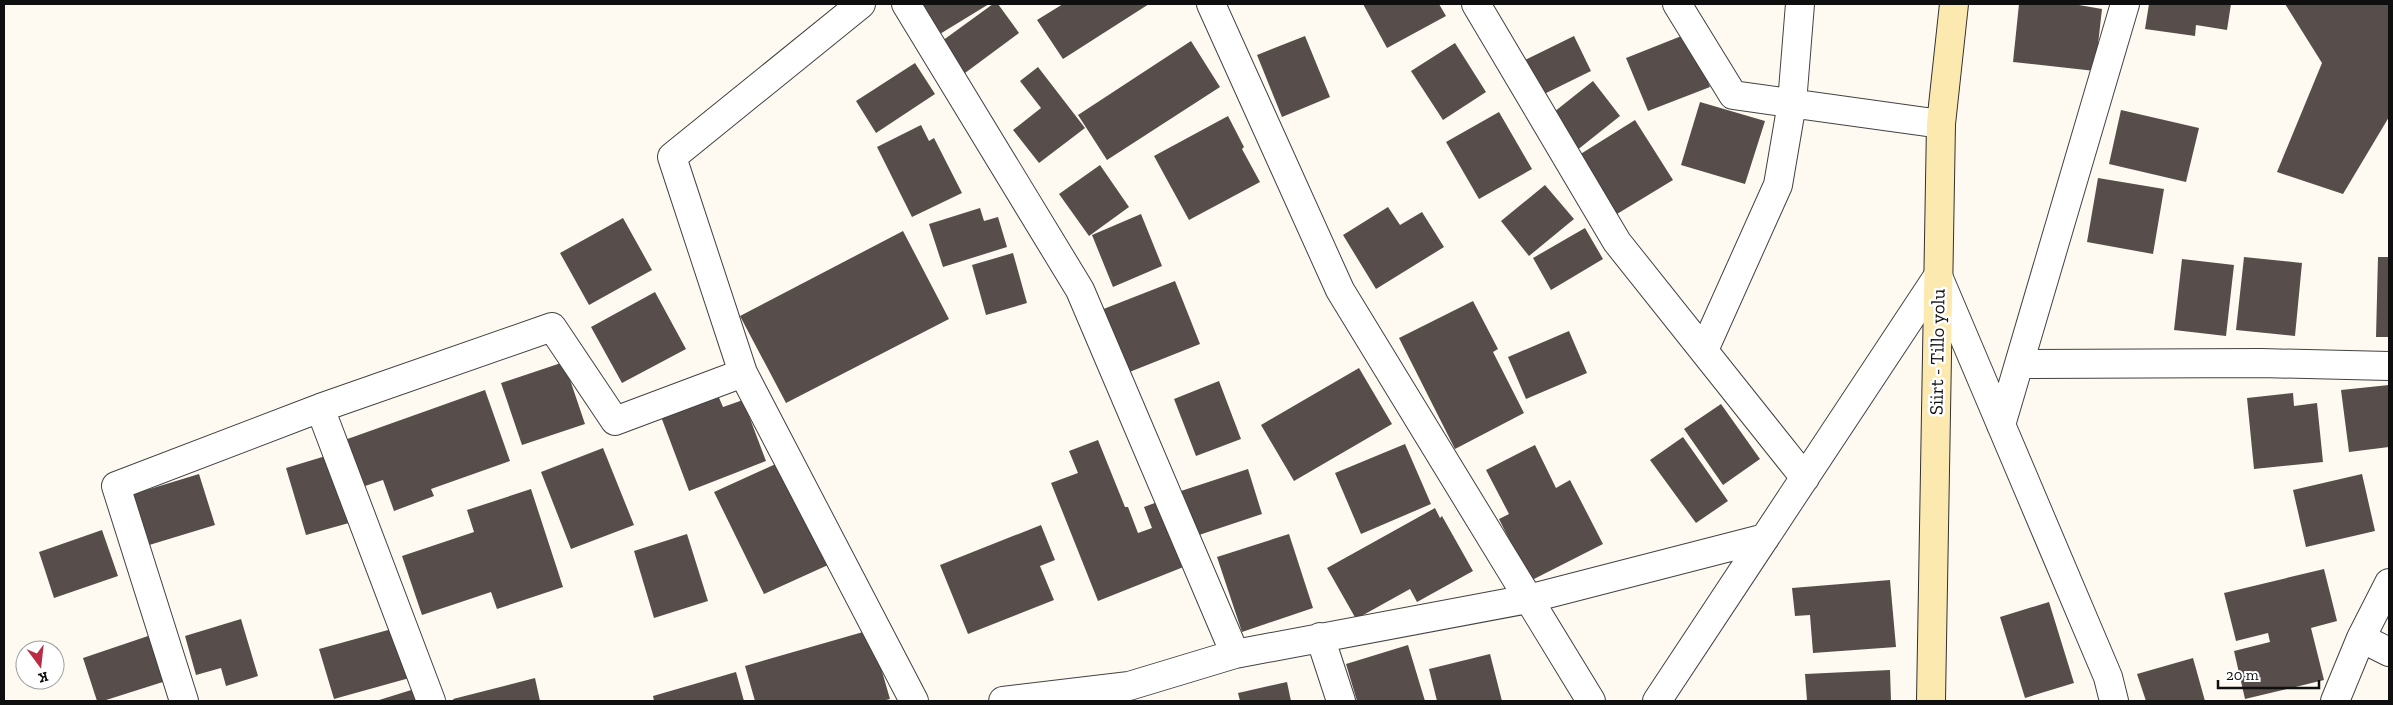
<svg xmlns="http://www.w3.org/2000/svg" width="2393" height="705" viewBox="0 0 2393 705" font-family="'Zilla Slab',serif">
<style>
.building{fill:#574e4b}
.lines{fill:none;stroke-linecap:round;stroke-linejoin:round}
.street-casing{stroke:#424242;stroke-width:30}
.secondary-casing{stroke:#313131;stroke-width:30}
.street{stroke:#fff;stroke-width:28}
.secondary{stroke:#fce9af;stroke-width:28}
.labels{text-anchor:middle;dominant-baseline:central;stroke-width:5;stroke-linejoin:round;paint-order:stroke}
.street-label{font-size:19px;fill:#0f0f0f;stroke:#fff}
</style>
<rect width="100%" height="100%" fill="#fefaf1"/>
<!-- building -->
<path class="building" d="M914 4H989L935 37Z
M993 4H998L1019 33 965 73 942 41Z
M1063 4H1149L1063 59 1037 20Z
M1363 4H1439L1446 16 1387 48Z
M2019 4H2073L2102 9 2095 71 2013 62Z
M2149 4H2231L2227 30 2196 25 2195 36 2145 29Z
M2285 4H2389V117L2343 194 2277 172 2322 63Z
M1689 33 1710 87 1648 111 1626 58Z
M1305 36 1330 97 1282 117 1257 55Z
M1574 36 1591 71 1538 97 1521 62Z
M1191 41 1220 87 1107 160 1078 115Z
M1455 43 1486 92 1443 120 1411 71Z
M915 63 935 94 876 133 856 101Z
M1038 67 1085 128 1039 163 1013 130 1041 108 1020 81Z
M1593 81 1620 116 1576 151 1549 116Z
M1700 102 1765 121 1745 184 1681 165Z
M2121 110 2199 128 2186 182 2109 164Z
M1499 112 1532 169 1479 199 1446 142Z
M1228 116 1244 147 1242 149 1260 182 1189 220 1154 156Z
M1635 120 1673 180 1617 214 1579 155Z
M921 125 929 141 934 138 962 193 912 217 877 147Z
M1100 165 1129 207 1089 236 1059 194Z
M2098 178 2164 189 2153 254 2087 242Z
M1545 185 1574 219 1529 256 1501 221Z
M1388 207 1400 225 1422 212 1444 247 1376 289 1343 235Z
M980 208 984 221 998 217 1007 247 943 267 929 224Z
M1141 214 1162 266 1113 287 1092 235Z
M623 218 652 270 589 305 560 253Z
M1585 228 1603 259 1551 290 1533 258Z
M903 231 949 319 786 403 740 316Z
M1013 253 1027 303 986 315 972 265Z
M2244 257 2302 263 2295 336 2236 330Z
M2378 257H2389V337H2376Z
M2182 259 2234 265 2226 336 2174 330Z
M1175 281 1200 344 1127 373 1101 310Z
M655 292 686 349 622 383 591 327Z
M1473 301 1498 349 1493 352 1524 413 1455 449 1399 338Z
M1569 331 1587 373 1526 399 1508 357Z
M564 362 585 424 522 445 501 383Z
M1359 368 1392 424 1294 481 1261 425Z
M1219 381 1241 439 1196 456 1174 399Z
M2389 385V447L2349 452 2341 390Z
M485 390 510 461 431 489 434 496 394 511 383 480 356 489 339 442Z
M717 393 723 407 743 400 766 461 689 491 660 414Z
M2293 393 2294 406 2317 403 2323 462 2254 469 2247 398Z
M1721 404 1760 459 1723 485 1684 429Z
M1683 437 1728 501 1696 523 1650 460Z
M1098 440 1125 507H1128L1138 533 1152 528 1144 507 1160 501 1186 566 1098 601 1051 483 1078 473 1069 451Z
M1405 444 1431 504 1361 534 1335 473Z
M1535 445 1556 488 1570 480 1603 544 1530 581 1499 519 1509 514 1486 470Z
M603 448 634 525 571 549 541 472Z
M329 455 349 523 306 535 286 468Z
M780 462 828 565 764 594 714 492Z
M1248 469 1262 514 1196 536 1181 491Z
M199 474 215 525 146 546 130 495Z
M2362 474 2375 531 2306 547 2293 490Z
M531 489 563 587 497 609 491 592 422 615 402 556 474 532 467 510Z
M1435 508 1440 518 1442 516 1473 571 1417 602 1410 589 1356 619 1327 568Z
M1041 525 1055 560 1040 566 1054 600 968 634 940 565Z
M102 530 118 576 54 598 39 552Z
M687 534 708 601 654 618 634 551Z
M1289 534 1313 608 1242 632 1217 557Z
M2324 569 2337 621 2311 628 2324 680 2245 699 2234 651 2270 642 2268 633 2236 641 2224 593Z
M1890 580 1896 647 1813 653 1810 615 1795 616 1792 588Z
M2049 602 2074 683 2025 698 2000 617Z
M241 619 258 676 226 686 221 668 196 675 185 636Z
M399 627 413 677 334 699 319 649Z
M870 630 890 699 882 701H755L745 666Z
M151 635 166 681 103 701H97L83 658Z
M1408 645 1425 701H1357L1346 664Z
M1490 654 1502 701H1437L1429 669Z
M2193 658 2205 701H2146L2137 674Z
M1890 670 1891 701H1807L1805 674Z
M736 672 744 701H654L653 696Z
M535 678 540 701H454L453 699Z
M1287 682 1291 701H1240L1238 693Z
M424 686 428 701H376Z"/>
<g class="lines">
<!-- street casing -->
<g class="street-casing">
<path id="street" d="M861 4 672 157 743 373 914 701
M906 4 1080 290 1235 654
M1211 4 1340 290 1591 701
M1476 4 1617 242 1805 478
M1677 4 1733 95 1941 124
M1938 276 2108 677 2114 701
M1704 350 1778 185 1792 103 1800 4
M2019 364 2261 363 2389 366
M320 408 431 701
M2001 425 2125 4
M1320 637 1341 701
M2361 638 2389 652
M184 701 116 486 320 408 552 327 615 421 743 373
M1003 701 1129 686 1235 654 1528 599 1765 538
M1657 701 1938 276
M2335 701 2361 638 2389 583"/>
</g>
<!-- secondary casing -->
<g class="secondary-casing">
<path id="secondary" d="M1931 701 1941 124 1954 4"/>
</g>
<!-- street -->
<use href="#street" class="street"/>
<!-- secondary -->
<use href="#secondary" class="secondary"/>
</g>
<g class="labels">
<!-- street labels -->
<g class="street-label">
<text transform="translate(1937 352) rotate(-89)">Siirt - Tillo yolu</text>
</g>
</g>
<!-- border -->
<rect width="2393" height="705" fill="none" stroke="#0f0f0f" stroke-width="10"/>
<!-- north arrow -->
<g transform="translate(40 665) rotate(165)"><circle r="24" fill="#ffffff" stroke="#9f9f9f"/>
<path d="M0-4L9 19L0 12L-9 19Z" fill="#ba2c45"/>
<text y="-8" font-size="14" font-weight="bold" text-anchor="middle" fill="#0f0f0f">K</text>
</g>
<!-- scale -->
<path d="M2218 680v8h101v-8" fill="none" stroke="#0f0f0f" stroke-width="2.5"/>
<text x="2226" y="680" font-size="15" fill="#0f0f0f" stroke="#ffffff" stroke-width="4" paint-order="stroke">20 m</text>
</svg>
